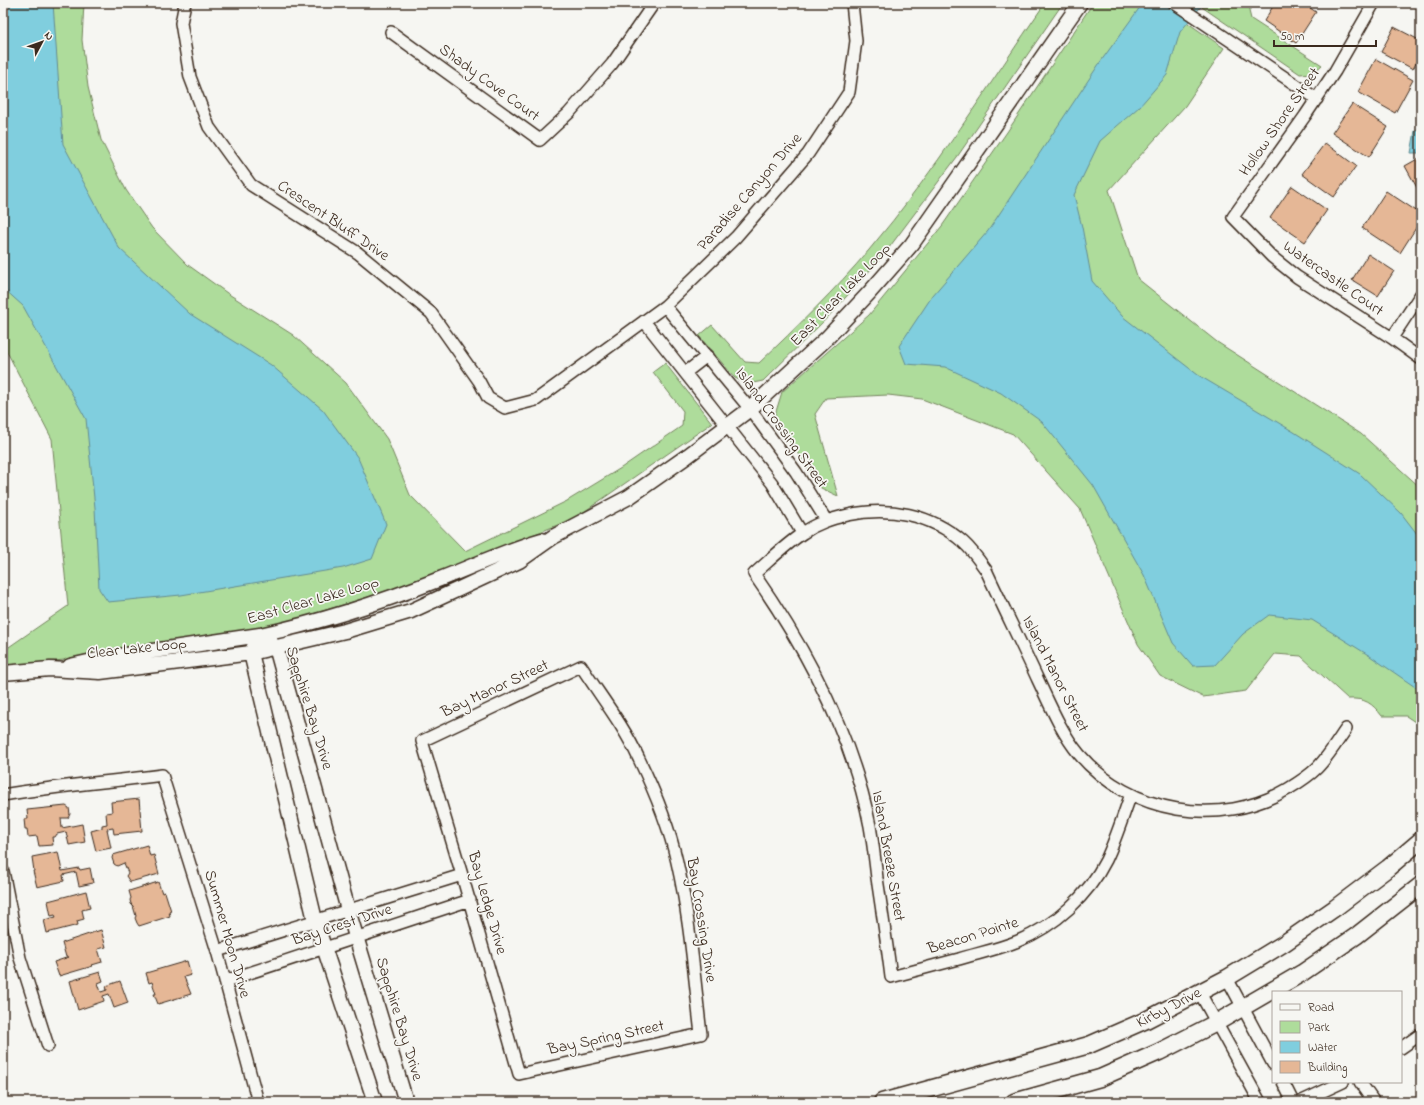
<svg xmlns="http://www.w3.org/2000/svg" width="1424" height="1105" viewBox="0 0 1424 1105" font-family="'Indie Flower',sans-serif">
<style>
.green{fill:#aedc9b;stroke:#74835c}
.water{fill:#80cede;stroke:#648c91}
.building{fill:#e5b796;stroke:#3b2a1e}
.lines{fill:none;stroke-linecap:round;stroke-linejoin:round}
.minor-casing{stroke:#3b2a1e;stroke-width:14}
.tertiary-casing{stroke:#3b2a1e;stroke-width:17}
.secondary-casing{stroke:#3b2a1e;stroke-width:19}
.minor{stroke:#f6f6f2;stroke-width:11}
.tertiary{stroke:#f6f6f2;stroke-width:14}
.secondary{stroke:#f6f6f2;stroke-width:16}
.labels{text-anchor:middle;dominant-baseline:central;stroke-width:3.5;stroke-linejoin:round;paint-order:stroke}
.street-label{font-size:16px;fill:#3b2a1e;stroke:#f6f6f2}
</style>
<rect width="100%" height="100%" fill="#f6f6f2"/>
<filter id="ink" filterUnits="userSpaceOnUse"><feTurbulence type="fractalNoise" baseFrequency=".025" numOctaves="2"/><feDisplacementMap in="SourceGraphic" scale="8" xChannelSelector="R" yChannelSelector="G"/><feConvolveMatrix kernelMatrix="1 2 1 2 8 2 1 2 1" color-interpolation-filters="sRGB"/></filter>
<g filter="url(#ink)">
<!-- green -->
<path class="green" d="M3 3H84L82 40 88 87 101 140 126 190 152 228 188 265 227 293 293 335 346 383 387 439 410 495 465 551 567 501 621 468 682 426 683 411 653 372 665 363 712 423 575 518 408 585 277 625 74 659 3 666V650L6 649 68 606 52 439 3 344Z
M1045 3H1063L957 157 882 257 827 318 763 381 748 384 735 378 699 336 712 325 745 362 759 363C797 327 835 290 869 250 934 173 988 86 1045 3Z
M1093 3H1159L1224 48 1185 106 1109 190 1138 279 1217 342 1361 434 1421 488V726L1406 716H1382C1372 703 1365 698 1348 699L1301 656 1275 654 1246 691 1203 697 1160 676 1138 644 1080 509 1013 434 922 399 888 395 826 398 815 414 838 496 821 488 774 418 782 392 869 315 942 226 1007 132Z
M1196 3H1254L1249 11 1251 19 1322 65 1313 73 1300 74Z"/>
<!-- water -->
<path class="water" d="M3 3H53L63 144 119 248 190 314 271 365 323 410 358 458 386 524 372 559 343 568 181 595 108 602 99 589 95 508 86 419 23 306 3 288Z
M1143 3H1204L1180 32 1167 75 1140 106 1100 141 1074 195 1082 227 1092 281 1122 316 1198 375 1294 432 1360 474 1401 513 1421 539V691L1370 656 1312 620 1269 615 1243 634 1215 665 1193 666 1173 643 1144 575 1093 485 1042 422 1001 393 945 367 906 364 899 346 933 295 988 231 1101 61Z
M1415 131H1421V153H1411Z"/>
<!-- building -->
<path class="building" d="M1275 3H1303L1316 12 1296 43 1264 21Z
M1394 27 1421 41V54L1413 69 1381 52Z
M1376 59 1413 80 1395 113 1358 92Z
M1352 104 1388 127 1369 157 1332 133Z
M1325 143 1356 166 1334 197 1302 174Z
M1421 157V195L1405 166Z
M1292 186 1327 210 1305 242 1270 218Z
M1386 191 1421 214V220L1400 253 1362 228Z
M1368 254 1394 271 1378 296 1352 280Z
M139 799 142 831 114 834 113 828 107 829 111 848 96 851 91 831 102 828V825L107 824 106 813 112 812 111 802Z
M66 806 69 808 70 814 68 818H61L62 828 82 824 85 842 69 845 66 832 57 834 55 837H52L53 845 39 846 37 836 28 837 27 829H25L24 819H28L27 810Z
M147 845 150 856 154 855 159 874 130 882 126 876 128 873 124 863 117 866 114 864 112 858 113 855Z
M58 852 62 871 79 868 80 870 90 868 93 883 79 886 76 872 63 875 64 881 37 887 33 871H34L32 857Z
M158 882 162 893 165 892 171 911 169 912 170 916 139 926 137 923 135 918 136 916 133 906 131 904 130 900 131 898 129 891Z
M86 891 90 908 82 910 84 919 77 921 78 925 47 933 44 920 56 917 55 915 51 916 48 901Z
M101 930 106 947 98 949 102 962 92 965 93 966 59 976 54 962 69 957H66L62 943Z
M187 961 191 975 184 977 191 994 158 1004 154 994H156L152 982 149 983 146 973Z
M100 972 103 981 98 983 101 992 107 990 106 986 120 981 128 1003 114 1008 109 994 103 996 104 1001 78 1010 70 981Z"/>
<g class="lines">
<!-- minor casing -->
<g class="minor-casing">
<path id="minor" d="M185 3 181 23 190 77 209 127 251 185 358 253 431 313 479 381 488 398 505 408 536 400 665 306 736 237 808 154 849 92 856 41 852 3
M1174 3 1317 99
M1374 3 1335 71 1305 116 1233 217 1272 257 1297 277 1392 338 1421 359
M391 32 540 140 569 113 612 64 654 3
M665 306 750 409 796 472 826 520
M644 321 772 483 802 533
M1392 338 1421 294
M685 373 707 356
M581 666C601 697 624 726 639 759 655 792 669 826 677 862 690 918 694 976 701 1034L519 1074 462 875 422 741Z
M1131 794C1123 816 1116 839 1106 860 1088 896 1055 926 1018 941 999 949 979 953 959 959 937 965 914 971 891 977 887 944 882 911 877 878 875 861 873 843 870 826 852 734 807 650 754 574 769 561 786 544 803 533 817 523 831 519 848 515 888 506 931 514 963 542 972 550 979 560 986 570 1003 607 1021 643 1038 680 1050 705 1061 732 1079 754 1130 814 1220 829 1288 789 1298 783 1309 776 1317 768 1328 757 1337 742 1346 729
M3 795C56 786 109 782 162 775L217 951 258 1102
M3 871 20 958 48 1046
M217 951 462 875
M1227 978 1273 1064
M225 981 470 900
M1200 993 1260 1102
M1401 1048 1421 1034
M1283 1082 1293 1102
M1360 1082 1374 1102
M1300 1102 1343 1082"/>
</g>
<!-- tertiary casing -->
<g class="tertiary-casing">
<path id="tertiary" d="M70 666 106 658 260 635C321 622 382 602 440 579 474 566 507 550 542 540
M3 673 50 669 100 672 251 653 345 631 411 611 461 588 519 561 553 537 629 497 686 457 750 409 827 338 869 293 912 244 1080 3
M375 1102 315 920 251 653 260 635 276 647 348 910 406 1102"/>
</g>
<!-- secondary casing -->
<g class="secondary-casing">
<path id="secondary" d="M882 1102 1089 1045 1144 1021 1227 978 1283 944 1335 908 1388 868 1421 840
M1014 1102 1100 1078 1159 1052 1216 1023 1302 973 1356 936 1421 885"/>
</g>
<!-- minor -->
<use href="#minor" class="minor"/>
<!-- tertiary -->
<use href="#tertiary" class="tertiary"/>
<!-- secondary -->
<use href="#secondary" class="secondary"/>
</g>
</g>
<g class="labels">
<!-- street labels -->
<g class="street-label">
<text transform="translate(489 83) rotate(36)">Shady Cove Court</text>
<text transform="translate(1280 122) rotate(-55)">Hollow Shore Street</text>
<text transform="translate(750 192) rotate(-49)">Paradise Canyon Drive</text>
<text transform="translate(333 221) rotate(34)">Crescent Bluff Drive</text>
<text transform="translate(1333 279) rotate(35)">Watercastle Court</text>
<text transform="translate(841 295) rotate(-46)">East Clear Lake Loop</text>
<text transform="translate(781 428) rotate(54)">Island Crossing Street</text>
<text transform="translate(313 601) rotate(-16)">East Clear Lake Loop</text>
<text transform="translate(137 649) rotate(-6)">Clear Lake Loop</text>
<text transform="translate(1055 674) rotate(63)">Island Manor Street</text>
<text transform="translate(495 689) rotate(-25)">Bay Manor Street</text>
<text transform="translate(309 708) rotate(73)">Sapphire Bay Drive</text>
<text transform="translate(888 856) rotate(80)">Island Breeze Street</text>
<text transform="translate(487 903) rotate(74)">Bay Ledge Drive</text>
<text transform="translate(701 920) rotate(81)">Bay Crossing Drive</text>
<text transform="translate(342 925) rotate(-18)">Bay Crest Drive</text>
<text transform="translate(227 934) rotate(74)">Summer Moon Drive</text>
<text transform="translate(973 936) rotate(-17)">Beacon Pointe</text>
<text transform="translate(1169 1008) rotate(-27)">Kirby Drive</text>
<text transform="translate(399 1019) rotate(73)">Sapphire Bay Drive</text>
<text transform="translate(606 1038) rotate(-12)">Bay Spring Street</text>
</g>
</g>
<!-- margin -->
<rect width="1424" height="1105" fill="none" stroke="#f6f6f2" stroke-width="16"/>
<rect x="8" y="8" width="1408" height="1089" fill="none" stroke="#3b2a1e" stroke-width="1.5" filter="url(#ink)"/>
<!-- legend -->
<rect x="1272" y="991" width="130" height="92" fill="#f6f6f2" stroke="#aba49d"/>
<rect x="1280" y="1004" width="20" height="6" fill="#f6f6f2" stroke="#aba49d"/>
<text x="1308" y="1011" font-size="12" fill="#3b2a1e">Road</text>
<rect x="1280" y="1021" width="20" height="12" fill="#aedc9b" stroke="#aba49d"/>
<text x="1308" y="1031" font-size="12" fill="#3b2a1e">Park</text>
<rect x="1280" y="1041" width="20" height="12" fill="#80cede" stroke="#aba49d"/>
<text x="1308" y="1051" font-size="12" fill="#3b2a1e">Water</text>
<rect x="1280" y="1061" width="20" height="12" fill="#e5b796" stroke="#aba49d"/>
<text x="1308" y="1071" font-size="12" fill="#3b2a1e">Building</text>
<!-- north arrow -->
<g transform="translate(42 42) rotate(49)" stroke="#f6f6f2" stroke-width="3" paint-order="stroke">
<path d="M0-3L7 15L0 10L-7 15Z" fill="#3b2a1e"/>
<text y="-6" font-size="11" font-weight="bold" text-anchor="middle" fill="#3b2a1e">N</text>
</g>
<!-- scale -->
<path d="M1274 40v6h102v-6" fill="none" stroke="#3b2a1e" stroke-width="2"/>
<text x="1280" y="40" font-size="12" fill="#3b2a1e" stroke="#f6f6f2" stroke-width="3" paint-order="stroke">50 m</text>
</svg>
